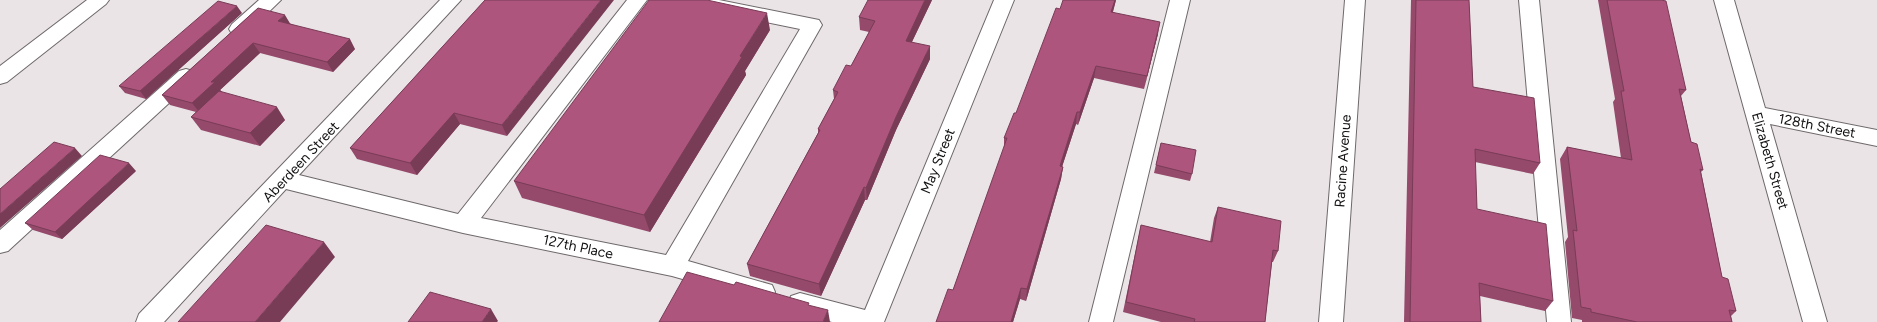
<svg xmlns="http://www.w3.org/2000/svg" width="1877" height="322" viewBox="0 0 1877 322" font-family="Figtree,sans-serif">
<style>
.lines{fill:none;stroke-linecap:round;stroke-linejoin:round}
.minor-casing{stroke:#6e686a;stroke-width:2}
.minor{fill:#fff;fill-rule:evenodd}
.wall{fill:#95496b}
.shaded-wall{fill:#793c57}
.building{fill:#ad557c;stroke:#793c57}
.labels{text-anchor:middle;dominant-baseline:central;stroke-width:3.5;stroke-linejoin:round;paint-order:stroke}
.street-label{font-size:14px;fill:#121010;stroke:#fff}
</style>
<rect width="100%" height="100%" fill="#eae4e6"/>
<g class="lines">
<!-- minor casing -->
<g class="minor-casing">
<path id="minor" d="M87 0H109L106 4 7 82 0 84V66Z
M259 0H281L246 34 239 36 232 34 229 29 232 24Z
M440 0H461L299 175 458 214 627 0H647L481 218 666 255 800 29 688 6 681 4 678 0H719L819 20 822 25 688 261 772 285 775 292 772 299 763 302 672 276 463 233 286 189 164 322H136L139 314Z
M994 0H1014L884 322H832L791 310 788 303 791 296 800 293 865 310Z
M1170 0H1190L1113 322H1089Z
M1345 0H1365L1343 322H1319Z
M1519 0H1539L1571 322H1547Z
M1714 0H1734L1765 108 1877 130V146L1770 124 1827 322H1803Z
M186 69 193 71 196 76 193 81 8 251 0 253V230L179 71Z"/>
</g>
<!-- minor -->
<use href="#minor" class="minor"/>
</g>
<!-- wall -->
<path class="wall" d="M485 0 507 136 460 124 417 175 357 159 350 148Z
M932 0 912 42 930 59 896 130 867 200H865L821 296 750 276 747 264 818 133V129L834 99 833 90 851 66 869 32 860 30 859 17Z
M1116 0 1113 12 1158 34 1144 89 1094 78 1078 125 1076 124 1062 167H1063L1061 179 1026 301 1020 299 1013 322H936L953 290 1004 148V138L1016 113Z
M1411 0H1469L1473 87 1540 163 1533 174 1475 162 1477 209 1553 301 1545 311 1480 296 1481 322H1404Z
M1598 0H1661L1686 90 1681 96 1691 142 1703 170 1701 172 1722 277 1736 311 1731 316 1732 322H1582V320L1572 318 1565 242 1568 237 1560 159 1567 147 1621 158 1613 102 1615 99Z
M258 8 291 24 355 49 333 72 260 53 220 90 222 92 285 120 260 146 201 130 191 117 196 112 170 105 162 95Z
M242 13 146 99 125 93 119 86Z
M770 30 745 71 746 75 650 232 522 198 514 181Z
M1161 143 1192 174 1190 181 1154 173Z
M136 171 62 239 33 230 25 223Z
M1218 207 1278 251 1273 262H1272L1265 322H1161L1123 312 1141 225 1210 242 1214 218Z"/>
<!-- shaded-wall -->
<path class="shaded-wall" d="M601 0H614L507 136 502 125Z
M925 0H932L906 54V41Z
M1115 0H1116L1109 25 1111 12Z
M237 6 242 13 146 99 140 91Z
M767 13 770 30 745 71 746 75 650 232 644 215 740 56Z
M285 15 291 25 278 21Z
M1160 22 1158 34 1144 89 1147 76Z
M350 39 355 49 333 72 327 62Z
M253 43 260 53 220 90 222 92 200 113 192 103 211 82Z
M930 46V59L896 130 867 200 866 188 896 117Z
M1096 66 1094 78 1078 125 1080 112Z
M277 107 285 120 260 146 250 133Z
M1077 112 1076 124 1058 179 1060 166Z
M454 113 460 124 417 175 410 163Z
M75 148 82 156 0 228V214Z
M129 163 136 171 62 239 55 232Z
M1063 167 1061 179 1026 301 1027 289Z
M864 187 865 200 821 296 819 284Z
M324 242 335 257 280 322H255Z
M1021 288 1020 299 1013 322H1011Z
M491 309 498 321 497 322H482Z
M828 310 830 322H823Z"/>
<!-- building -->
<path class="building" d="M485 0H601L502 125 454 113 410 163 350 148Z
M649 0H707L767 13 740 56 742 57 644 215 514 181Z
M868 0H925L906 41 930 46 896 117 866 188 864 187 819 284 747 264 820 130 818 129 838 92 833 90 846 65 851 66 875 21 859 17Z
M1063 0H1115L1111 12 1160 22 1147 76 1096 66 1080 112H1077L1060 166 1063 167 1027 289 1021 288 1011 322H936L948 289 953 290 1007 138H1004L1014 113H1016L1056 8 1060 9Z
M1416 0H1469L1473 87 1534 98 1540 163 1475 149 1477 209 1546 224 1553 301 1479 283 1481 322H1410Z
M1607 0H1661L1666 1 1686 90 1679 89 1691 142 1697 144 1703 170 1700 169 1722 277 1728 279 1736 311 1729 310 1732 322H1637L1591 312V309L1581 307 1573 230 1577 231 1567 147 1632 160 1621 91H1624Z
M218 1 237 6 140 91 119 86Z
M258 8 285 15 278 21 350 39 327 62 253 43 211 82H215L192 103 162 95Z
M219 91 277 107 250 133 191 117Z
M54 142 75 148 0 214V189Z
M1161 143 1196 150 1192 174 1156 165Z
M100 155 129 163 55 232 25 223Z
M1218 207 1281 221 1278 251 1273 250 1265 322H1194L1195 319 1126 302 1141 225 1212 242Z
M266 225 324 242 255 322H178Z
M687 272 734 285 736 282 809 303 808 305 828 310 823 322H659Z
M430 292 491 309 482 322H408Z"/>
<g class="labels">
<!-- street labels -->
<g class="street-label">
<text transform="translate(1817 126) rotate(11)">128th Street</text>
<text transform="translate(938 161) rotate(-68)">May Street</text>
<text transform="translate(1343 161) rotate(-86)">Racine Avenue</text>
<text transform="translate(1770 161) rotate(74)">Elizabeth Street</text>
<text transform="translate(301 162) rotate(-47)">Aberdeen Street</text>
<text transform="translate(578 247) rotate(12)">127th Place</text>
</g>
</g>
</svg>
